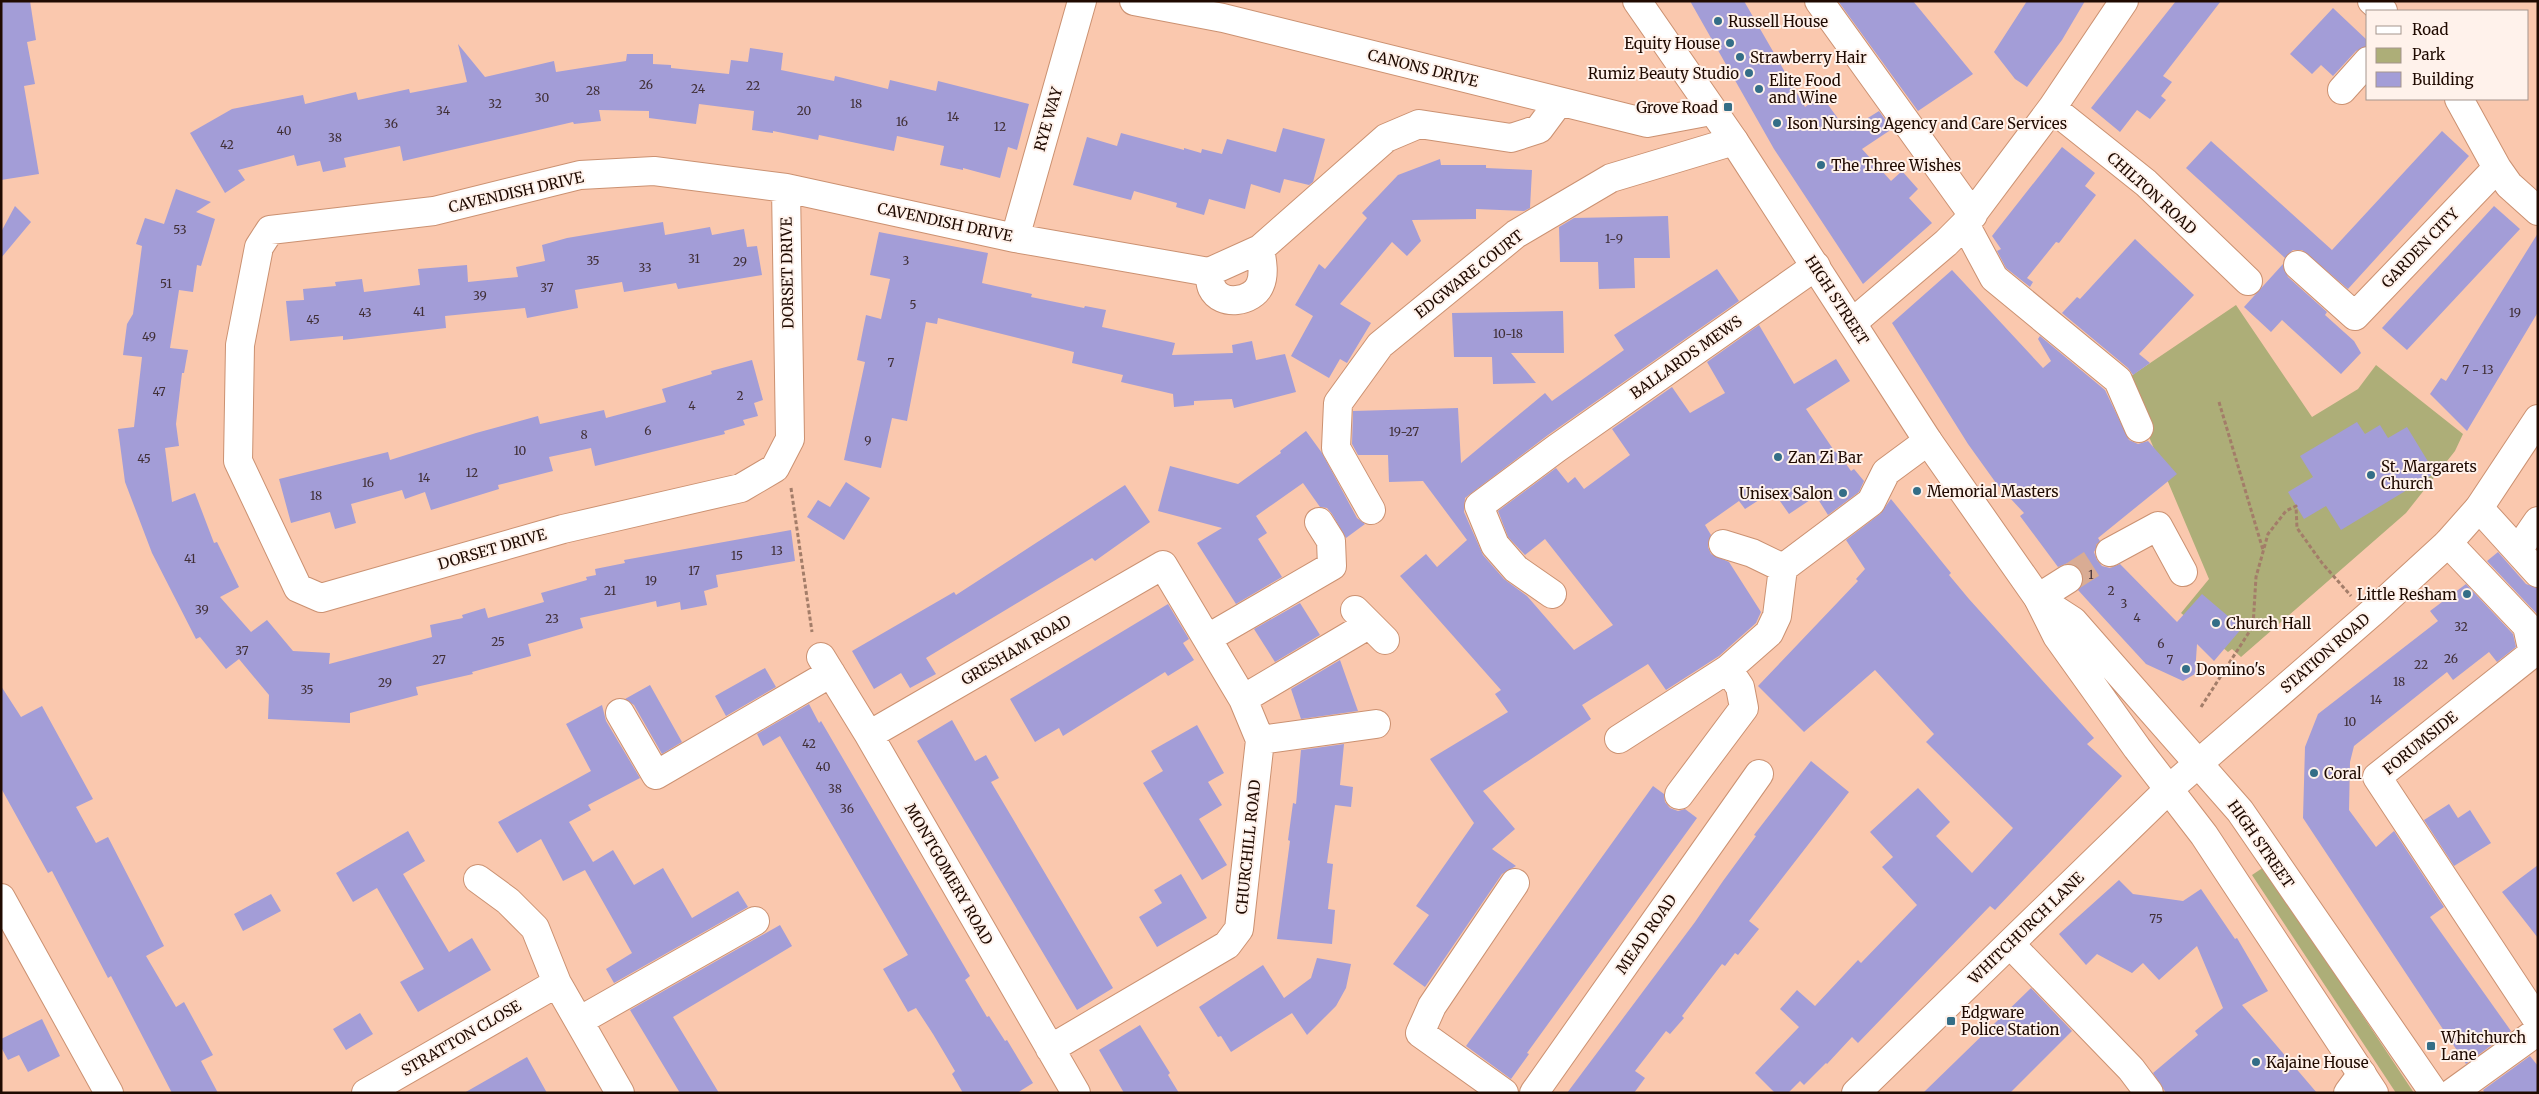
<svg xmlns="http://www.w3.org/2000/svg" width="2539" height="1094" viewBox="0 0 2539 1094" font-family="Merriweather,serif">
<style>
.green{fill:#adae78}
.building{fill:#a39dd7}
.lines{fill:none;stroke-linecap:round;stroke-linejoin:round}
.minor-tunnel{stroke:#d9ac94;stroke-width:28;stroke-dasharray:28 14;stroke-linecap:butt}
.minor-casing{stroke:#cb9171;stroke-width:30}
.major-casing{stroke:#cb9171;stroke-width:30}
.path{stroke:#a37d69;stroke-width:3;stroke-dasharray:4 2.5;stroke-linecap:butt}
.minor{stroke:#fff;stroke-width:28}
.major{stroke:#fff;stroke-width:28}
.poi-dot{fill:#346e87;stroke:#fff2eb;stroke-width:2}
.labels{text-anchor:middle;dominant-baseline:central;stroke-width:4;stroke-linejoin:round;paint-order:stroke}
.number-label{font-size:12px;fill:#402f36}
.poi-label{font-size:15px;fill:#1f0a01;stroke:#fff2eb;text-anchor:start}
.street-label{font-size:15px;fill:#1f0a01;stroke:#fff2eb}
</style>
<rect width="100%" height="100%" fill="#fac8ae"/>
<!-- green -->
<path class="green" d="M2236 305 2312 417 2358 389 2376 365 2463 434 2455 451 2406 513 2241 657 2232 649 2228 652 2181 613 2209 579 2125 380Z
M2264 867 2414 1093H2396L2252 875Z"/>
<!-- building -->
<path class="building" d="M1 1H30L36 40 27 42 35 84 24 86 39 174 1 180Z
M1690 1H1744L1805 107 1821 95 1847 131 1879 111 1892 129 1862 149 1891 181 1902 171 1918 189 1909 198 1932 223 1863 284 1774 149Z
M1838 1H1913L1973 74 1918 111Z
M2027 1H2085L2062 40 2027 87 2015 79 1994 52Z
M2176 1H2221L2163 76 2172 82 2161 96 2166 100 2150 119 2137 110 2120 132 2091 108Z
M2333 8 2368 41V46L2356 51 2333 76 2321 65 2312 74 2290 54Z
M458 44 485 77 554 61 556 72 626 61 627 54H653V64L671 65V68L729 74 731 60 748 62 750 48 783 53 781 70 834 81 835 76 888 89 890 80 936 91 938 81 1029 104 1017 150 1008 147 1000 178 963 168V170L940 165 944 146 897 136 894 151 819 135 818 140 773 131V133L752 130 754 111 699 104 696 124 649 118V111L599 110 601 121 574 124 573 122 403 161 400 146 344 158 346 167 323 172 320 161 297 166 294 155 238 170 245 180 225 193 190 133 232 109 303 95 305 104 356 92 358 100 409 89 410 93 467 82Z
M1283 128 1325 139 1313 182 1309 185 1284 179 1280 193 1251 184 1245 209 1209 199 1204 215 1176 207 1177 203 1134 191 1131 200 1073 185 1087 137 1117 146 1121 133 1184 150V148L1201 153 1202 149 1222 154 1227 139 1276 152Z
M2442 131 2469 156 2348 289 2302 250H2293L2285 258 2186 168 2211 141 2332 250Z
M2062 147 2095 173 2085 186 2096 195 2059 243 2056 242 2027 278 2033 282 2030 287 2006 268 1997 251 2001 249 1992 236Z
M1440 159 1441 165H1486V168L1532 170 1530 208 1524 211 1476 209V219L1412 220 1421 241 1407 256 1392 242 1340 304 1371 323 1347 363 1340 359 1329 378 1291 356 1313 316 1295 305 1319 264 1325 269 1367 218 1362 213 1398 175Z
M176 189 211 202 196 212 215 219 201 266 197 265 193 292 179 290 170 348 188 350 184 373H182L176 424 179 446 165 448 172 502 195 493 214 543 217 542 239 587 220 597 251 632 267 620 293 651 330 653 329 664 432 637 430 625 463 618 462 615 485 608 488 618 544 602 541 593 587 580 586 577 596 575 595 569 625 563 624 560 791 530 795 561 716 575 718 587 704 591 707 605 681 610 680 602 657 607 656 601 580 618 583 628 528 644 531 656 472 672 473 674 416 687 418 695 350 713V723L268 719 269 695 239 659 226 669 200 637 196 639 152 553 125 482 118 429 134 427 142 357 123 355 127 324 133 314 142 246 136 244 145 218 164 224Z
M15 206 31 222 1 258V232Z
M2494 206 2520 229 2407 350 2382 328Z
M1668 216 1670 258H1634L1635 288 1599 289 1598 262H1560L1559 227 1574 218Z
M663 222 665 235 710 227 712 235 744 229 747 247 757 246 762 275 678 289 676 283 624 292 622 282 575 290 578 308 527 318 525 308 445 316 446 328 343 340V336L290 341 286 301 304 300 303 289 336 286 335 282 362 279 364 292 420 285 418 269 467 265 468 282 518 277 516 267 545 261 542 245 567 238Z
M879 232 988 253 982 283 1032 294 1031 297 1084 308 1085 306 1106 310 1102 327 1175 343 1172 355 1233 353 1232 345 1252 341 1256 360 1285 354 1296 392 1234 408 1232 399 1194 401V405L1174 407 1173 394 1121 382 1123 375 1072 363 1074 352 938 318 937 324 926 322 907 421 892 418 881 468 844 460 865 362 857 360 866 315 881 319 890 279 870 275Z
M2538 233V312L2467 431 2430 394 2441 378 2446 381Z
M2135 239 2194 295 2139 354 2150 363 2133 375 2128 368 2062 313 2077 297 2080 299Z
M2283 264 2288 277 2327 312 2325 315 2354 341 2361 353 2341 374 2282 320 2271 332 2244 307Z
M1717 269 1739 301 1548 435 1465 498 1464 512 1483 555 1504 579 1527 596 1574 650 1613 625 1545 539 1525 555 1508 537 1498 511 1556 468 1568 483 1575 477 1584 489 1630 455 1612 429 1672 387 1690 413 1725 393 1707 362 1759 325 1794 384 1836 359 1850 381 1806 409 1835 452 1837 451 1851 471 1854 469 1864 481 1859 492 1828 515 1816 496 1789 514 1773 491 1745 509 1739 501 1705 525 1711 535 1708 547 1711 554 1729 562 1761 612 1756 623 1719 656 1666 690 1648 664 1582 705 1591 719 1483 791 1515 829 1492 849 1516 866 1502 874 1425 987 1393 964 1429 915 1416 906 1474 823 1430 759 1508 712 1495 694 1501 690 1400 576 1426 554 1437 567 1467 540 1423 481 1389 482 1388 455H1358L1352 444 1353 411 1458 408 1461 463 1545 393 1552 401 1624 350 1614 335Z
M1952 270 2043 368 2051 361 2038 339 2040 336 2105 390 2129 440 2138 444 2148 441 2177 474 2098 538 2100 541 2094 552 2097 560 2102 566 2110 568 2120 564 2177 622 2202 594 2242 628 2214 661 2197 644 2195 674 2183 681 2146 664 2088 601 2078 590 2084 579 2081 570 2076 565 2068 563 2058 567 2020 516 2024 513 1996 483 1968 444 1892 323Z
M1563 311 1564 353H1511L1536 383 1493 384 1492 357H1454L1452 313Z
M752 360 763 400 754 403 758 416 743 420 745 425 724 431 725 434 595 466 591 448 549 457 553 471 498 485 499 489 431 510 425 492 405 499 402 490 351 504 356 523 335 529 330 512 291 523 279 479 388 452 390 460 476 433 538 416 540 424 604 410 606 418 666 402 662 389 712 374 711 371Z
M2357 422 2365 434 2380 425 2388 438 2407 427 2435 473 2341 530 2326 506 2304 519 2288 492 2313 477 2300 456Z
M1306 431 1322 453 1357 518 1365 524 1346 538 1332 514 1327 508 1320 507 1303 483 1256 516 1267 533 1258 539 1282 577 1236 604 1197 543 1222 528 1158 511 1170 466 1238 484 1281 453 1280 451Z
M846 482 870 498 844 540 807 517 818 500 830 507Z
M1125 485 1150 522 1095 561 1092 558 926 658 936 674 910 688 901 673 874 689 852 651 954 592 956 595Z
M1891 499 1951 573 1949 575 1969 599 2094 738 2087 744 2122 776 1995 910 1990 906 1858 1043 1852 1037 1827 1064 1826 1063 1804 1085 1800 1081 1788 1093H1775L1755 1073 1799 1027 1780 1009 1797 990 1815 1006 1858 960 1861 963 1917 905 1882 867 1893 857 1870 832 1918 788 1950 822 1936 836 1972 873 2013 828 1926 742 1934 734 1875 670 1804 732 1758 686 1858 581 1856 579 1865 569 1846 540 1880 514Z
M2498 552 2526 584 2538 588V615L2487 561Z
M2466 584 2513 634 2516 647 2497 662 2489 652 2453 680 2447 672 2354 746 2350 762 2349 810 2376 847 2394 831 2444 907 2430 917 2511 1031 2466 1064 2303 818 2305 747 2318 714 2438 621 2430 611Z
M1300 603 1320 635 1275 662 1254 629Z
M1168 604 1189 639 1183 643 1194 660 1168 676 1165 672 1063 736 1059 728 1035 742 1010 699Z
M1340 660 1358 711 1301 719 1291 689Z
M765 668 776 687 726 716 715 696Z
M650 685 682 742 662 754 634 705 625 699Z
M1 686 21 717 42 706 93 799 76 807 96 843 108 837 164 946 146 956 176 1007 184 1002 213 1055 201 1061 218 1093H172L111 976 108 978 52 871 48 873 1 788Z
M809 704 819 723 821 721 970 976 965 980 987 1017 989 1016 1005 1041 1007 1040 1033 1083 1017 1093H963L952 1074 955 1071 933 1034 916 1008 908 1012 883 969 908 955 780 736 763 746 757 734Z
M602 705 606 721 640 778 588 805 591 810 569 822 593 862 613 850 634 885 663 868 692 918 738 891 748 907 614 983 606 969 632 953 585 870 563 881 541 839 517 853 498 822 591 771 566 724Z
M952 720 975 761 986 755 999 778 991 782 1113 988 1077 1010 917 741Z
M1197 725 1224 773 1208 782 1222 805 1199 819 1227 865 1202 880 1143 783 1163 771 1151 751Z
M1344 744 1340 785 1353 787 1351 807 1335 805 1327 863 1333 864 1328 909 1335 910 1332 944 1277 939 1290 841 1288 840 1293 803 1296 804 1301 750Z
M1811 761 1849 792 1749 921 1759 929 1738 955 1735 953 1725 966 1722 964 1682 1016 1684 1018 1670 1034 1666 1031 1635 1071 1645 1078 1634 1093H1567L1695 922 1723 881 1756 836 1754 835Z
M1653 786 1664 794 1665 802 1670 808 1678 811 1685 809 1697 818 1527 1053 1529 1054 1511 1079 1466 1046Z
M2449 804 2458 818 2470 810 2491 843 2454 866 2424 820Z
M408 831 425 861 403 874 449 952 472 938 491 970 418 1012 400 982 424 969 377 888 353 902 336 873Z
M2538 865V938L2502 892Z
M1181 874 1207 918 1157 947 1139 917 1162 903 1154 890Z
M2119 880 2133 894 2183 901 2201 889 2235 939 2237 938 2268 991 2242 1005 2317 1093H2166L2153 1073 2198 1035 2195 1031 2223 1008 2197 946 2159 980 2143 963 2132 973 2097 954 2086 965 2059 934Z
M271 894 281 911 243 931 234 914Z
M780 925 792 946 673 1017 719 1093H680L630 1010Z
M1317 958 1351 964 1346 988 1336 1006 1307 1035 1292 1013 1231 1052 1221 1036 1218 1037 1199 1007 1263 965 1284 998 1311 978Z
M2031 988 2072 1031 2010 1093H1923Z
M360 1013 373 1034 346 1050 333 1029Z
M42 1019 60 1056 28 1072 19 1055 8 1060 1 1047V1039Z
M1140 1025 1170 1073 1168 1075 1179 1093H1124L1099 1050Z
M2530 1056 2538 1066V1093H2485L2483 1090Z
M527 1057 547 1093H464Z"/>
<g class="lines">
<!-- minor-tunnel -->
<path class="minor-tunnel" d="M2068 579 2110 552"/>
<!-- minor casing -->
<g class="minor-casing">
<path id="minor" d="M1134 1 1223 18 1647 123 1711 111
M1819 1 1973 215
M2372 1 2383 11
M2342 90 2368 61
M2459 99 2497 168
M2052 108 2146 183 2248 281
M786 188 790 439 775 468 741 488 563 529 321 598 298 588 238 461 240 345 259 247 270 230 434 211 580 175 654 171 786 188 1015 238 1209 272 1260 249 1386 138 1419 124 1511 138 1539 129 1559 102
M1965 224 1994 278 2118 380 2139 428
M1015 238 1082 1
M2298 265 2355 316 2497 168 2509 185 2538 211
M1209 272C1210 277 1210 284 1212 288 1221 307 1253 302 1260 285 1265 274 1262 260 1260 249
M1852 323 1946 243 1965 224 2052 108 2124 1
M2479 508 2538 573
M1371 510 1336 448 1338 403 1380 345 1516 234 1611 178 1734 141
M2448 543 2527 626 2533 653 2377 777 2538 1021
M1723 544 1752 553 1783 568 1871 502 1886 472 1928 441
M2518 550 2538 521
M2110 552 2158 526 2183 572
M1552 594 1516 569 1495 545 1479 506 1557 448 1816 266
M2038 598 2068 579
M1355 610 1385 640
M1208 638 1332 566 1331 541 1319 522
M821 657 869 735 1076 1093
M1243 699 1368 625
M620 713 656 775 831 673
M869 735 1163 565 1243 699 1260 740 1239 929 1227 945 1050 1049
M1619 739 1728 669 1769 633 1777 616 1783 568
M1260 740 1376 724
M1679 795 1744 708 1740 687 1728 669
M478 879 508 901 535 928 557 983 620 1093
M1 898 109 1093
M2010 944 2131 1069 2149 1093
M579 1021 755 921
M366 1093 557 983
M1504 1093 1420 1033 1432 1006 1515 883
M1534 1093 1759 774
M2348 1093 2362 1074
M2452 1093 2538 1031"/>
</g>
<!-- major casing -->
<g class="major-casing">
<path id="major" d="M1637 1 1734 141 1928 441 2038 598 2057 636 2137 748 2204 835 2374 1093
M2039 599 2073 621 2240 811 2434 1093
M1856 1093 2169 789 2376 609 2448 543 2479 508 2538 419"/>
</g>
<!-- path -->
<path class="path" d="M2219 402 2263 550
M791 488 812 632
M2201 707 2253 626 2256 577 2268 534 2286 511 2296 506 2297 528 2322 563 2351 596"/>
<!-- minor -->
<use href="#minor" class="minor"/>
<!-- major -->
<use href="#major" class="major"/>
</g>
<!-- markers -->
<g class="poi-dot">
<circle cx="1718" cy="21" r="5"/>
<circle cx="1730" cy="43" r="5"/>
<circle cx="1740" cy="57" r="5"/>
<circle cx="1749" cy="73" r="5"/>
<circle cx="1759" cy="89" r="5"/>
<rect x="1723" y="102" width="10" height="10" rx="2.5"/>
<circle cx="1777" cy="123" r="5"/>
<circle cx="1821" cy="165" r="5"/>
<circle cx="1778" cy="457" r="5"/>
<circle cx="2371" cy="475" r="5"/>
<circle cx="1917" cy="491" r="5"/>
<circle cx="1843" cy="493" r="5"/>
<circle cx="2467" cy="594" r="5"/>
<circle cx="2216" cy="623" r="5"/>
<circle cx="2186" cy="669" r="5"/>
<circle cx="2314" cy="773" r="5"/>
<rect x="1946" y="1016" width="10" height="10" rx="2.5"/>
<rect x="2426" y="1041" width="10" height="10" rx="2.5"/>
<circle cx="2256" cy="1062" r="5"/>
</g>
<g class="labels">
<!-- number labels -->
<g class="number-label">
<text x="646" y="84">26</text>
<text x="753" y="85">22</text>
<text x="698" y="88">24</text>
<text x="593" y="90">28</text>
<text x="542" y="97">30</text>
<text x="495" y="103">32</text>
<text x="856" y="103">18</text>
<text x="443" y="110">34</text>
<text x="804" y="110">20</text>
<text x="953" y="116">14</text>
<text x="902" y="121">16</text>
<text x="391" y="123">36</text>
<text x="1000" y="126">12</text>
<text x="284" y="130">40</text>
<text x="335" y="137">38</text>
<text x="227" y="144">42</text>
<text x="180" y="229">53</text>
<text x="1614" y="238">1-9</text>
<text x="694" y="258">31</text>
<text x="593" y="260">35</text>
<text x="906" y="260">3</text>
<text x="740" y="261">29</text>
<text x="645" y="267">33</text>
<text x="166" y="283">51</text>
<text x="547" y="287">37</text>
<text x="480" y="295">39</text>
<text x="913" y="304">5</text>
<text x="419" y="311">41</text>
<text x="365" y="312">43</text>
<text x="2515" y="312">19</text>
<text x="313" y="319">45</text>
<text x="1508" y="333">10-18</text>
<text x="149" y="336">49</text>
<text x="891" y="362">7</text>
<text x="2478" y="369">7 - 13</text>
<text x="159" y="391">47</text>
<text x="740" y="395">2</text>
<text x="692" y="405">4</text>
<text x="648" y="430">6</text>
<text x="1404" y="431">19-27</text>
<text x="584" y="434">8</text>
<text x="868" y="440">9</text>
<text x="520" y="450">10</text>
<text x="144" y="458">45</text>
<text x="472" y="472">12</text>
<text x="424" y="477">14</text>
<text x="368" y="482">16</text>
<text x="316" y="495">18</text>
<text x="777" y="550">13</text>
<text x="737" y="555">15</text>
<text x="190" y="558">41</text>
<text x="694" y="570">17</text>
<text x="2091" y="574">1</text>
<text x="651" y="580">19</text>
<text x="610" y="590">21</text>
<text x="2111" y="590">2</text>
<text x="2124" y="603">3</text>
<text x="202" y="609">39</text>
<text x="2137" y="617">4</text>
<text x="552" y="618">23</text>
<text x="2461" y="626">32</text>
<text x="498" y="641">25</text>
<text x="2161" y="643">6</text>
<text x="242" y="650">37</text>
<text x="2451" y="658">26</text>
<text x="439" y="659">27</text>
<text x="2170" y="659">7</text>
<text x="2421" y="664">22</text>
<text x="2399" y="681">18</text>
<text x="385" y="682">29</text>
<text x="307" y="689">35</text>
<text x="2376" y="699">14</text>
<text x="2350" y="721">10</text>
<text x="809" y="743">42</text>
<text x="823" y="766">40</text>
<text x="835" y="788">38</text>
<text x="847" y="808">36</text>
<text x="2156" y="918">75</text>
</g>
<!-- poi labels -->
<g class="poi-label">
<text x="1728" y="21">Russell House</text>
<text x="1720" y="43" text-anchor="end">Equity House</text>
<text x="1750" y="57">Strawberry Hair</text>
<text x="1739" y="73" text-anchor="end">Rumiz Beauty Studio</text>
<text x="1769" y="80">Elite Food<tspan x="1769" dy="17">and Wine</tspan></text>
<text x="1718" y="107" text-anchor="end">Grove Road</text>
<text x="1787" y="123">Ison Nursing Agency and Care Services</text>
<text x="1831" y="165">The Three Wishes</text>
<text x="1788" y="457">Zan Zi Bar</text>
<text x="2381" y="466">St. Margarets<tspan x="2381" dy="17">Church</tspan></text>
<text x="1927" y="491">Memorial Masters</text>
<text x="1833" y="493" text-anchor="end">Unisex Salon</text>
<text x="2457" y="594" text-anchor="end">Little Resham</text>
<text x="2226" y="623">Church Hall</text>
<text x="2196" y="669">Domino's</text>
<text x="2324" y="773">Coral</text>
<text x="1961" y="1012">Edgware<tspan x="1961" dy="17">Police Station</tspan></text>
<text x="2441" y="1037">Whitchurch<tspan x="2441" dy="17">Lane</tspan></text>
<text x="2266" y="1062">Kajaine House</text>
</g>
<!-- street labels -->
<g class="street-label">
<text transform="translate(1423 68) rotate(14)">CANONS DRIVE</text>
<text transform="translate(1048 119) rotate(-74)">RYE WAY</text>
<text transform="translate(516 192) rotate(-13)">CAVENDISH DRIVE</text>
<text transform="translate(2152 193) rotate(42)">CHILTON ROAD</text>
<text transform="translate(945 222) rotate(12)">CAVENDISH DRIVE</text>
<text transform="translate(2420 248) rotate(-46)">GARDEN CITY</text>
<text transform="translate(787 273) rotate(-91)">DORSET DRIVE</text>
<text transform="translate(1469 274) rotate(-38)">EDGWARE COURT</text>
<text transform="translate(1837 300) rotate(57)">HIGH STREET</text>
<text transform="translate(1686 357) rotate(-35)">BALLARDS MEWS</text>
<text transform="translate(492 549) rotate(-16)">DORSET DRIVE</text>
<text transform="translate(1016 650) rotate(-30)">GRESHAM ROAD</text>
<text transform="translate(2325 653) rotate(-41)">STATION ROAD</text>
<text transform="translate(2420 743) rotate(-39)">FORUMSIDE</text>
<text transform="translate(2261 844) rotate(55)">HIGH STREET</text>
<text transform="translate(1248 847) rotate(-84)">CHURCHILL ROAD</text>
<text transform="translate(949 874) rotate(60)">MONTGOMERY ROAD</text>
<text transform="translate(2026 928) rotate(-44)">WHITCHURCH LANE</text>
<text transform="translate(1646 934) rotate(-55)">MEAD ROAD</text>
<text transform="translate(461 1038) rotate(-30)">STRATTON CLOSE</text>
</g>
</g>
<!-- border -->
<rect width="2539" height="1094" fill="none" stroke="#1f0a01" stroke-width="5"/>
<!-- legend -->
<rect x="2366" y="10" width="162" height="90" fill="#fff2eb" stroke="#a5958d"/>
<rect x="2376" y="26" width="25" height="8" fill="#ffffff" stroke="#a5958d"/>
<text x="2412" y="35" font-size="15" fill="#1f0a01">Road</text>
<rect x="2376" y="48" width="25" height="15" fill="#adae78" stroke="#a5958d"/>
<text x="2412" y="60" font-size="15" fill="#1f0a01">Park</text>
<rect x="2376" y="72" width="25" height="15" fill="#a39dd7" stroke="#a5958d"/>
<text x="2412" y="85" font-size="15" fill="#1f0a01">Building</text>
</svg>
